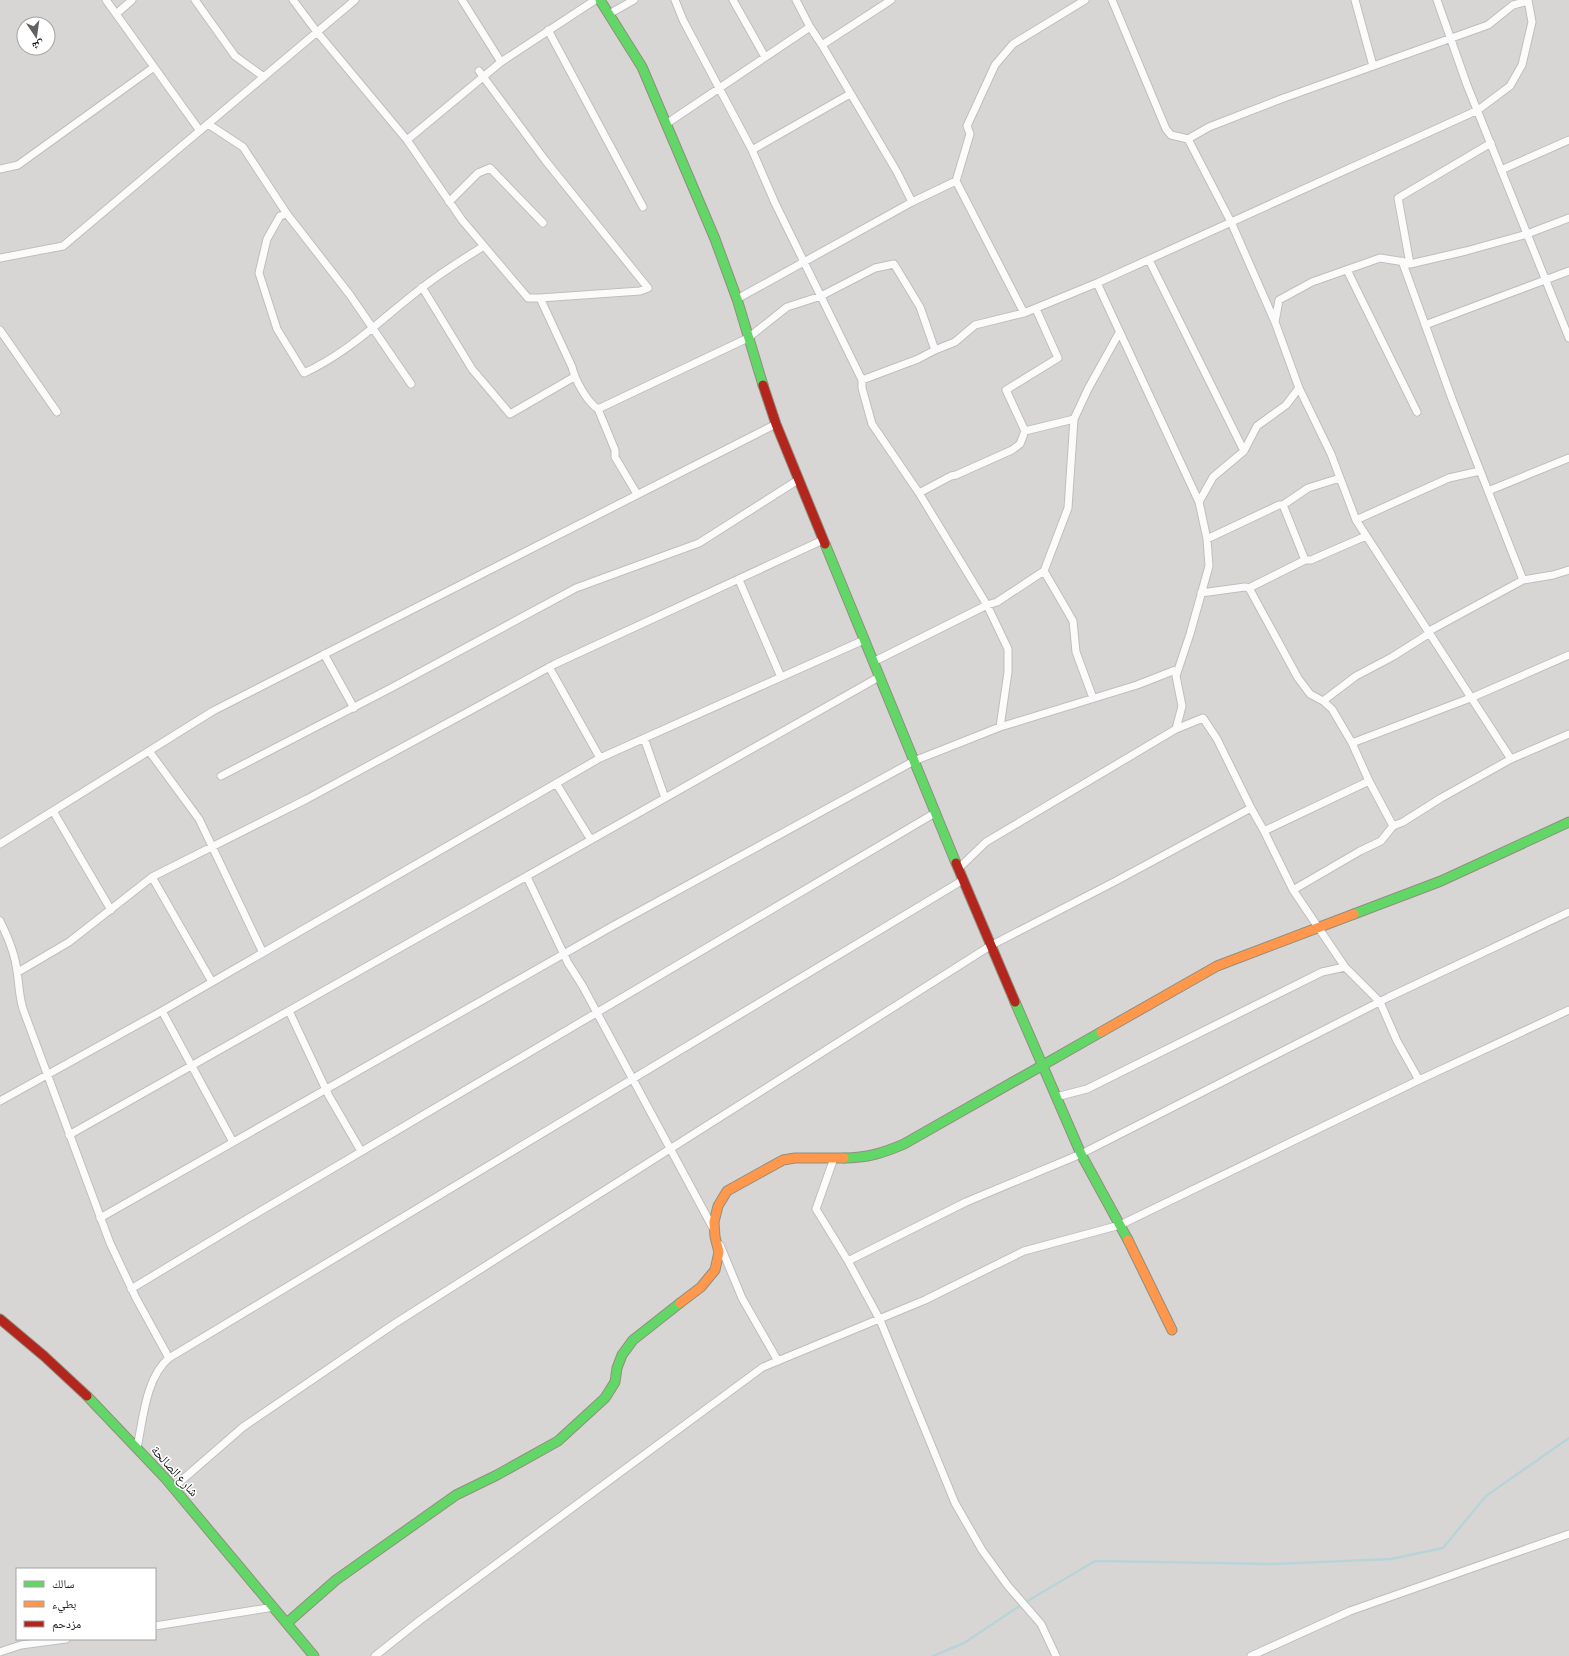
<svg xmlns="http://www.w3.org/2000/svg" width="1569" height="1656" viewBox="0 0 1569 1656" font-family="'Asap Condensed','Noto Naskh Arabic',sans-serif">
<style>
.residential{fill:#d8d6d4;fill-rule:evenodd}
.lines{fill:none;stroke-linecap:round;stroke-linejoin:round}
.stream{stroke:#b9d4d9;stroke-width:2.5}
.street-casing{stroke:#c0bebd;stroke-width:9}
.fast-casing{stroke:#908f7e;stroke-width:11}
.slow-casing{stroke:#908f7e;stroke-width:11}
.jam-casing{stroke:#908f7e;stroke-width:11}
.street{stroke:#fcfbfb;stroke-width:7}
.fast{stroke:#63d668;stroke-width:9}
.slow{stroke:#ff974d;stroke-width:9}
.jam{stroke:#b3261e;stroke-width:9}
.labels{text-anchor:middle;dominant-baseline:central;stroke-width:3;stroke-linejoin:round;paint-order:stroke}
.street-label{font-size:13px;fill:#1a1a1a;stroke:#fff}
</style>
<rect width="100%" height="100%" fill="#e9e6e3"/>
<!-- residential -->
<path class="residential" d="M0 0H1569V1656H0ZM24 24H48V48H24ZM17 1569H155V1639H17Z"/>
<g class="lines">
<!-- stream -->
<path class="stream" d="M933 1656 964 1643 1024 1603 1095 1561 1274 1564 1391 1559 1443 1548 1486 1496 1569 1438"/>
<!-- street casing -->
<g class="street-casing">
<path id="street" d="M106 0 200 131
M195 0 235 56 264 77
M293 0 317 32 407 140 462 220 528 298H540
M462 0 501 62
M675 0 683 20 752 150 775 203 862 380V388L872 424 919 493 987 605 1008 649V672L1000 727
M733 0 765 57
M796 0 810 27 822 45 897 172 912 202
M1112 0 1166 129 1171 135 1188 139 1209 127 1281 99 1488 25 1513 5 1528 1
M1355 0 1373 66
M1437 0 1467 85 1569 338
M116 14 132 0
M609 14 634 0
M548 30 643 207
M822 45 891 0
M479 71 545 160 648 288 640 291 540 298 572 367C575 380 587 402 598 409L615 450V457L637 494
M208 124 243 147 287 214 350 295 411 384
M666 124 810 27
M1188 139 1231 222 1275 322 1299 388 1331 454 1356 520 1511 759
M407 140 501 62 595 0
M1491 143 1398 198 1410 264 1466 251 1527 234 1569 218
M752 150 850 94
M0 169 18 165 154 67
M1501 170 1569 140
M449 202 478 173 490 168 543 223
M287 214 280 216 267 239 259 273 277 329 304 373C350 352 383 317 423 287 442 272 463 259 484 246
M0 258 63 246 355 0
M1149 260 1244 451
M1402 261 1452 399 1523 580
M1347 270 1417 412
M1097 283 1199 502
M422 287 472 369 510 414 574 377
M737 299 912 202 956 181
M1036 309 1058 358 1006 390 1025 431 1074 419
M1024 313 956 181 970 134 967 126 995 65 1013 44 1085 0
M1275 322 1279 300 1312 282 1380 258 1405 262
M1425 325 1569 271
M0 330 57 412
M862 380 918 359 935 350 955 342 975 325 1024 313 1097 283 1478 110 1510 86 1522 65 1532 22 1528 0
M598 409 748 338 787 307 821 296 875 268 894 264 920 307 935 350
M1488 491 1569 458
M919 493 951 476 956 475 1012 450 1020 444 1025 431
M1283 505 1305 560
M1356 520 1449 478 1480 471
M1207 539 1279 505H1283L1308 488 1340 478
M1044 571 1073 621 1076 652 1093 698
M739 580 781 677
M1249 588 1298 678 1310 694 1323 701 1332 709 1352 743 1369 781 1393 826
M1201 593 1245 587 1249 588 1305 560H1311L1366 536
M324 654 354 708
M873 662 987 605 997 602 1044 571 1068 508 1074 419 1088 389 1119 333
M549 667 600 758
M1323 701 1356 676 1392 657 1430 633 1431 630 1523 580 1553 575 1569 570
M1176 729 1203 718 1217 739 1251 808 1264 831 1293 890 1360 851 1381 841 1393 826 1403 822 1441 798 1511 759 1569 734
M644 738 665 798
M1352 743 1473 697 1569 655
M149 751 199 819 263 953
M221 776 391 688 576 588 699 543 798 480
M556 783 591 840
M53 811 111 910
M1264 831 1369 781
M0 844 213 711 776 424
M958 869 986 842 1176 729 1182 706 1176 676 1190 634 1209 566 1207 539 1199 502 1213 477 1244 451 1257 426 1286 405 1299 388
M152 877 212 982
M527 877 568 963 582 985 713 1228
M1293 890 1345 967
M0 921C8 937 15 953 17 971 19 984 19 996 23 1009L110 1243 136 1298 169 1358
M18 972 69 942 152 877 307 799 475 708 555 664 823 540
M162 1011 233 1142
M289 1011 329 1096 361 1151
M1056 1097 1087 1089 1322 972 1345 967 1380 1002 1397 1041 1419 1080
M0 1101 162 1011 600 758 864 640
M69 1135 879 677
M834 1158 816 1209 848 1261 880 1320 955 1503 982 1550 1008 1586 1041 1624 1056 1656
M100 1218 611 927 914 761 1000 727 1137 685 1178 669
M720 1245 742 1298 778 1361
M848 1261 966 1202 1081 1154 1389 997 1569 912
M131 1289 247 1219 935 813
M137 1448C143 1419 146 1377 169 1358L963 880
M174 1487 243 1427 394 1324 990 946 1116 881 1251 808
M155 1626 274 1607
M0 1652 21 1645 66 1639
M375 1656 419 1621 763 1367 925 1300 1024 1251 1120 1225 1419 1080 1569 1010
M1251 1656 1350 1611 1569 1534"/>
</g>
<!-- fast casing -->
<g class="fast-casing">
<path id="fast" d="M600 0 642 67 715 239 737 299 763 385
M825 544 956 863
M1354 914 1441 881 1569 822
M1015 1002 1081 1154 1128 1240
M844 1158C867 1158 883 1153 904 1144L1101 1032
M87 1396 166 1479 314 1656
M287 1623 336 1580 456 1495 497 1475 558 1441 605 1398 615 1382 617 1368 622 1355 633 1340 680 1303"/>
</g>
<!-- slow casing -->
<g class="slow-casing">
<path id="slow" d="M1101 1032 1217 966 1354 914
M1128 1240 1172 1330
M680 1303 701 1287 715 1270 719 1252 715 1237 714 1222 718 1206 727 1191 783 1160 795 1158H844"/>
</g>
<!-- jam casing -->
<g class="jam-casing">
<path id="jam" d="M763 385 776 424 825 544
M956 863 1015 1002
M0 1319 44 1356 87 1396"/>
</g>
<!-- street -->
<use href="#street" class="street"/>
<!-- fast -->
<use href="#fast" class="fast"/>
<!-- slow -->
<use href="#slow" class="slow"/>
<!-- jam -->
<use href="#jam" class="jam"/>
</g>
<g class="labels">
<!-- street labels -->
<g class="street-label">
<text transform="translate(175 1471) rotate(48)">شارع الصالحة</text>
</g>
</g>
<!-- legend -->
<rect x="16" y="1568" width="140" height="72" fill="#ffffff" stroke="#a3a3a3"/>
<rect x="24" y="1581" width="20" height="6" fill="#63d668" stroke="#a3a3a3"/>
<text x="52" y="1588" font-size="12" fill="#1a1a1a">سالك</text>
<rect x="24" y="1601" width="20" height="6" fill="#ff974d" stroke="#a3a3a3"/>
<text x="52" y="1608" font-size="12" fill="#1a1a1a">بطيء</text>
<rect x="24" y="1621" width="20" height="6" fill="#b3261e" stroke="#a3a3a3"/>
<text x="52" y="1628" font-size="12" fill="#1a1a1a">مزدحم</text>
<!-- north arrow -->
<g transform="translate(36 36) rotate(167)"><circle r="19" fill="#ffffff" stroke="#a3a3a3"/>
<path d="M0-3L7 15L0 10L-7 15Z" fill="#626160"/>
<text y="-6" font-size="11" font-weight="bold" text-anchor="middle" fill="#1a1a1a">ش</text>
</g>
</svg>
